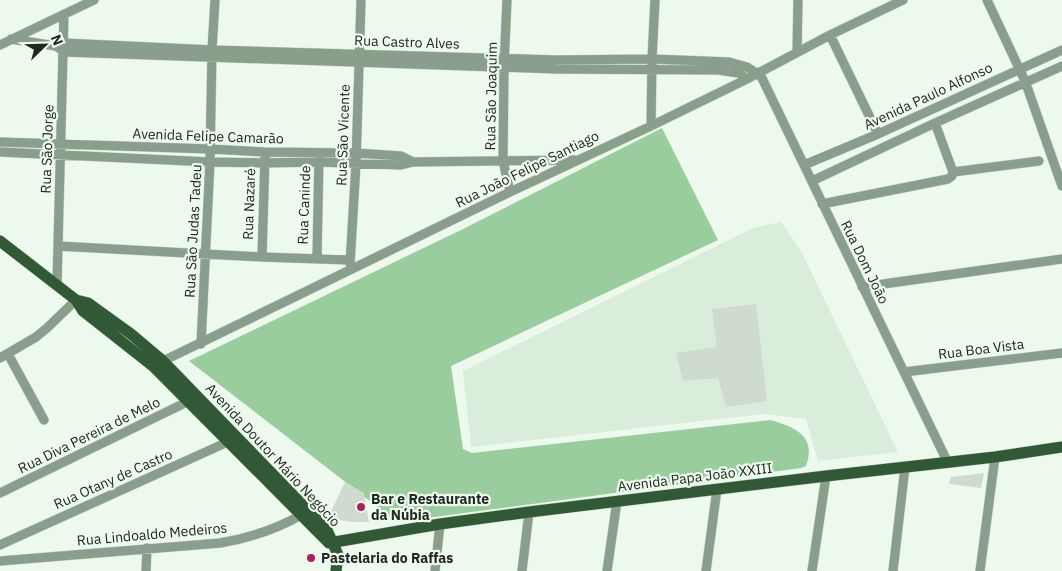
<svg xmlns="http://www.w3.org/2000/svg" width="1062" height="571" viewBox="0 0 1062 571" font-family="'IBM Plex Sans',sans-serif">
<style>
.built{fill:#daeddb}
.forest{fill:#9acd9d}
.building{fill:#cfdbcf}
.lines{fill:none;stroke-linecap:round;stroke-linejoin:round}
.minor-casing{stroke:#c8d3c8;stroke-width:10}
.major-casing{stroke:#c8d3c8;stroke-width:12}
.minor{stroke:#8a9f8b;stroke-width:9}
.major{stroke:#325936;stroke-width:11}
.poi-dot{fill:#aa2064;stroke:#ecf9ec;stroke-width:2}
.labels{text-anchor:middle;dominant-baseline:central;stroke-width:4.5;stroke-linejoin:round;paint-order:stroke}
.street-label{font-size:14px;fill:#222723;stroke:#ecf9ec}
.poi-label{font-size:14px;font-weight:bold;fill:#222723;stroke:#ecf9ec;text-anchor:start}
</style>
<rect width="100%" height="100%" fill="#ecf9ec"/>
<!-- built -->
<path class="built" d="M781 222 801 251 898 452 818 461 806 419 765 414 471 447 463 371 753 228Z"/>
<!-- forest -->
<path class="forest" d="M662 128 718 240 451 366 463 449 472 453 770 420C795 427 817 436 806 466L801 468 397 522 189 361 461 230Z"/>
<!-- building -->
<path class="building" d="M756 304 767 401 726 407 718 378 683 381 676 353 717 347 712 309Z
M984 473 981 488 949 484 951 477Z
M345 482 364 493 369 522H352L328 518Z"/>
<g class="lines">
<!-- minor casing -->
<g class="minor-casing">
<path id="minor" d="M507 0 504 67 503 161 510 192
M987 0 1025 81 1062 186
M830 35 878 134
M11 39 56 46 64 52 556 69 718 70 739 73 747 79
M0 45 94 0
M56 46 64 43 212 50 556 60 652 59 729 62 747 67 756 73
M797 52 798 0
M759 72 948 463
M651 126 652 59 655 0
M0 142 210 149 265 152 356 153 401 156 413 162
M0 152 210 162 264 163 319 162 401 165 413 162 574 160
M804 165 878 134 1062 50
M953 172 1039 161
M812 181 935 123 1062 66
M822 204 948 179 952 176 953 172 935 123
M58 246 262 257 350 260
M262 257 265 157
M317 258 319 156
M350 264 356 164 361 0
M57 284 64 14
M862 287 1062 259
M201 344 210 162 212 50 215 0
M8 354 44 420
M0 358 36 337 47 328 76 300
M163 361 510 192 651 126 747 79 830 35 903 0
M904 372 1062 353
M0 493 189 401
M0 545 232 440
M0 561 220 543C249 538 275 530 301 515
M146 571 147 548
M435 571 440 524
M522 571 529 512
M607 571 617 501
M706 571 717 489
M812 571 826 476
M893 571 905 467
M980 571 995 457"/>
</g>
<!-- major casing -->
<g class="major-casing">
<path id="major" d="M0 241 76 300 83 311 154 367 329 543 440 524 529 512 826 476 995 457 1062 447
M76 300 88 303 131 334 163 361 327 530 338 555 336 571"/>
</g>
<!-- minor -->
<use href="#minor" class="minor"/>
<!-- major -->
<use href="#major" class="major"/>
</g>
<!-- markers -->
<g class="poi-dot">
<circle cx="361" cy="507" r="5"/>
<circle cx="311" cy="558" r="5"/>
</g>
<g class="labels">
<!-- street labels -->
<g class="street-label">
<text transform="translate(407 42) rotate(2)">Rua Castro Alves</text>
<text transform="translate(491 96) rotate(-89)">Rua São Joaquim</text>
<text transform="translate(928 96) rotate(-25)">Avenida Paulo Alfonso</text>
<text transform="translate(343 135) rotate(-88)">Rua São Vicente</text>
<text transform="translate(208 136) rotate(2)">Avenida Felipe Camarão</text>
<text transform="translate(47 149) rotate(-88)">Rua São Jorge</text>
<text transform="translate(527 169) rotate(-26)">Rua João Felipe Santiago</text>
<text transform="translate(249 204) rotate(-88)">Rua Nazaré</text>
<text transform="translate(304 205) rotate(-88)">Rua Caninde</text>
<text transform="translate(193 231) rotate(-87)">Rua São Judas Tadeu</text>
<text transform="translate(865 262) rotate(64)">Rua Dom João</text>
<text transform="translate(981 349) rotate(-7)">Rua Boa Vista</text>
<text transform="translate(89 435) rotate(-26)">Rua Diva Pereira de Melo</text>
<text transform="translate(273 455) rotate(47)">Avenida Doutor Mário Negócio</text>
<text transform="translate(695 477) rotate(-7)">Avenida Papa João XXIII</text>
<text transform="translate(113 479) rotate(-24)">Rua Otany de Castro</text>
<text transform="translate(152 534) rotate(-5)">Rua Lindoaldo Medeiros</text>
</g>
<!-- poi labels -->
<g class="poi-label">
<text x="371" y="499">Bar e Restaurante<tspan x="371" dy="16">da Núbia</tspan></text>
<text x="321" y="558">Pastelaria do Raffas</text>
</g>
</g>
<!-- north arrow -->
<g transform="translate(45 45) rotate(67)" stroke="#ecf9ec" stroke-width="4" paint-order="stroke">
<path d="M0-4L9 19L0 12L-9 19Z" fill="#222723"/>
<text y="-8" font-size="14" font-weight="bold" text-anchor="middle" fill="#222723">N</text>
</g>
</svg>
